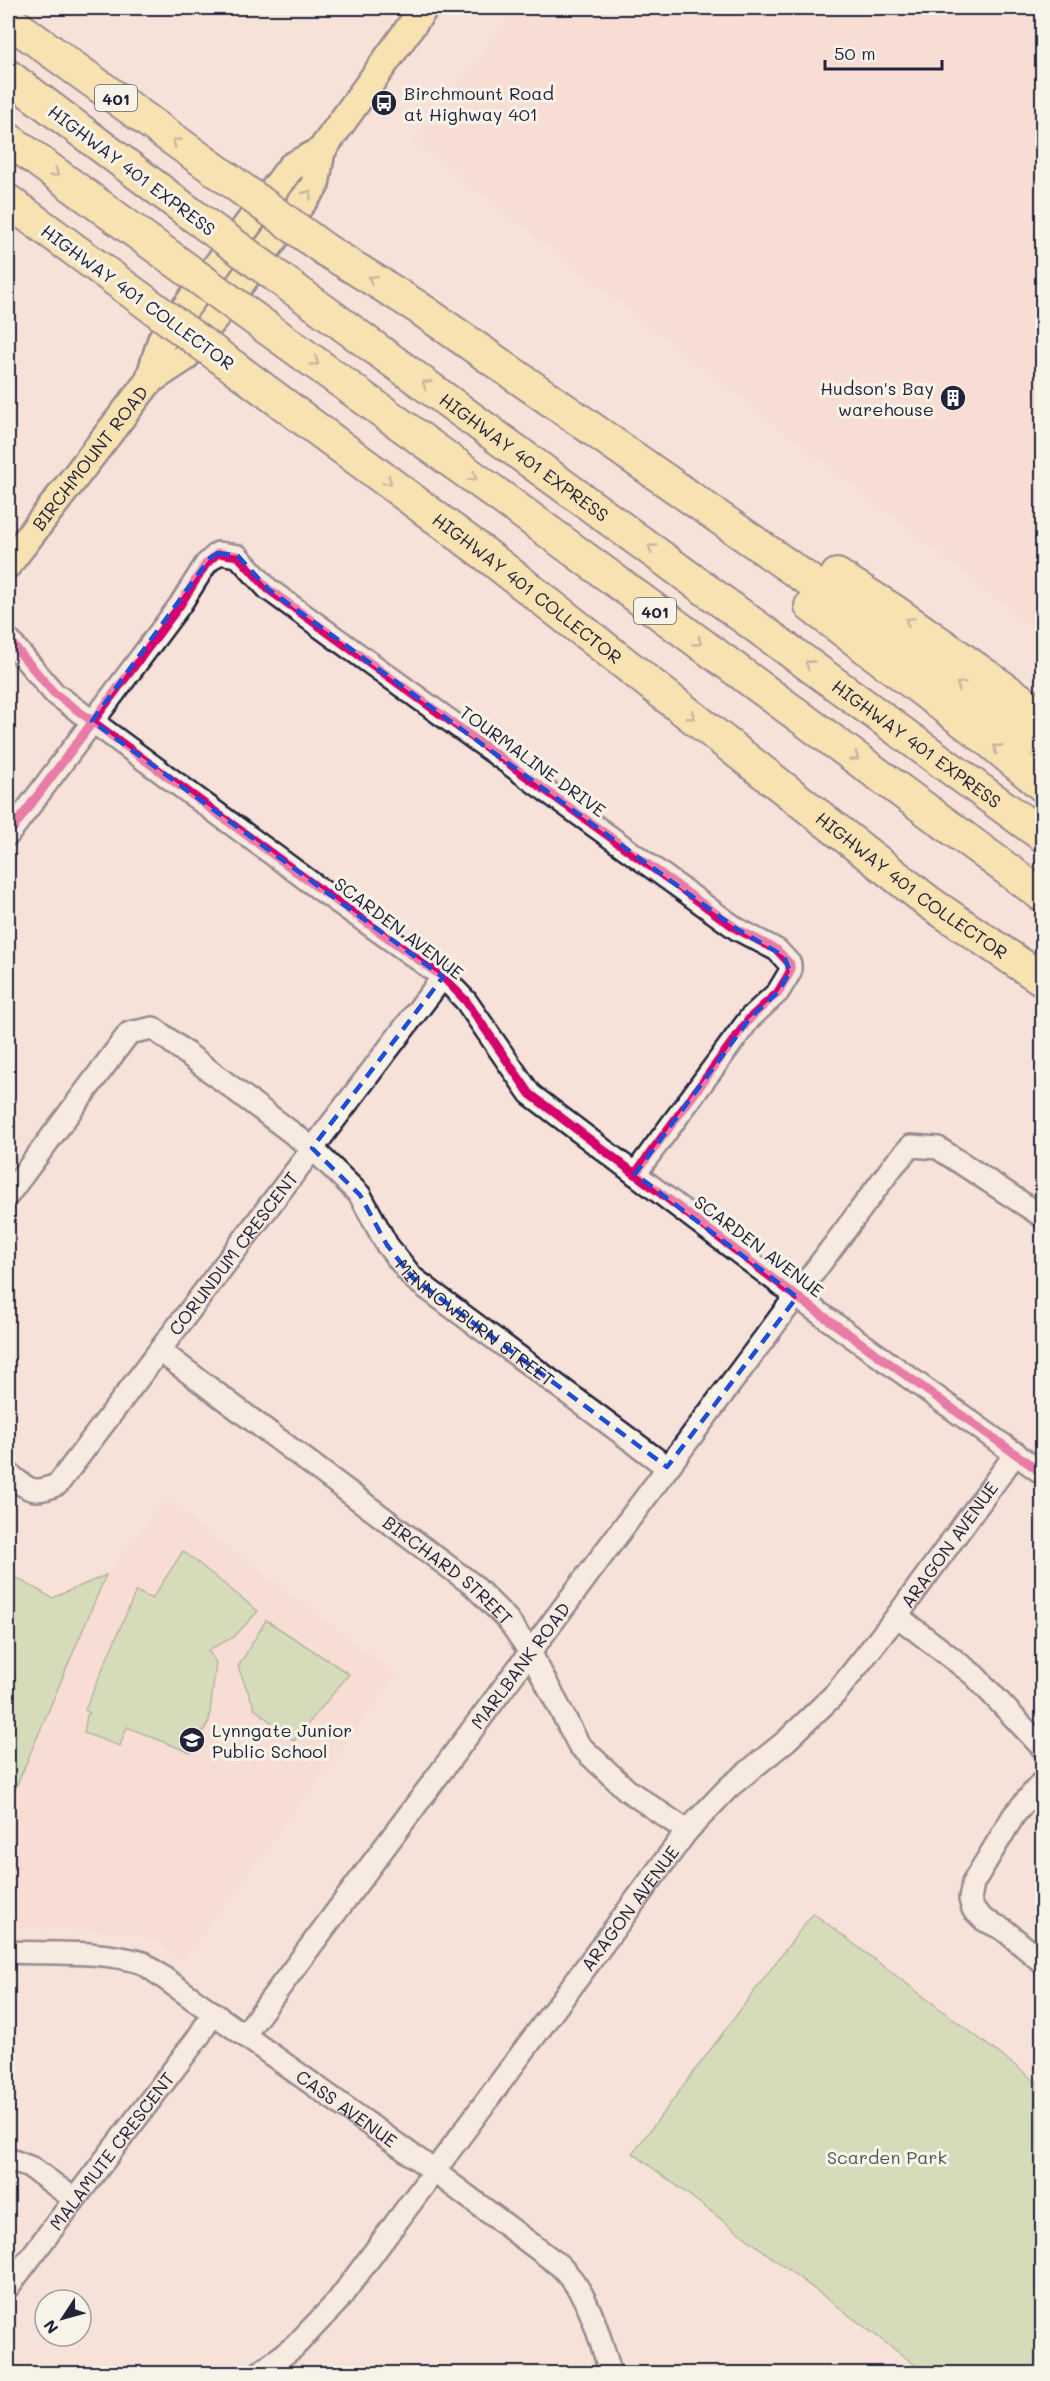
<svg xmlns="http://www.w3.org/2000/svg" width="1050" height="2381" viewBox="0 0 1050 2381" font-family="Mali,sans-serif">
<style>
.built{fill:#f7d7cf}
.green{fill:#aed693;stroke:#687c67;stroke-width:1.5}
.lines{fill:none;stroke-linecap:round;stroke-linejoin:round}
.minor-casing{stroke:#22223b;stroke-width:26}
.major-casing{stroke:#22223b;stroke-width:32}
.highway-casing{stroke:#22223b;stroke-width:36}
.minor{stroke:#f7f3e8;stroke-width:21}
.major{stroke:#f8e281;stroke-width:27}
.highway{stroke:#f8e281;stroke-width:32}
.highway-bridge-casing{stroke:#22223b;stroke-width:36;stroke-linecap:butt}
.highway-bridge{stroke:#f8e281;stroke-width:32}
.cycleway-casing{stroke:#f7f3e8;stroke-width:13}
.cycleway{stroke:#d6006c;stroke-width:9}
.oneway{stroke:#8d825e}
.marked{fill:none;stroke:#1d4ed8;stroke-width:4.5;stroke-dasharray:12 8;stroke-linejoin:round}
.labels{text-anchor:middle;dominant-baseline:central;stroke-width:6;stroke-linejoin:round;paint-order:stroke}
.shield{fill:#f7f3e8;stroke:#62616f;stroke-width:1.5}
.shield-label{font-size:16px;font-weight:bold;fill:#22223b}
.poi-label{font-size:18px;fill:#22223b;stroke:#f7f3e8;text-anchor:start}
.street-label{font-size:18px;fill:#22223b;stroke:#f7f3e8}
.park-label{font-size:18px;fill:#4c5855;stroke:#f7f3e8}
</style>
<rect width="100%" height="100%" fill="#f7e2d9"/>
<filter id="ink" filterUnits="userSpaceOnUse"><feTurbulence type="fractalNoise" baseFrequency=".0167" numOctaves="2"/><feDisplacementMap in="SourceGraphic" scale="12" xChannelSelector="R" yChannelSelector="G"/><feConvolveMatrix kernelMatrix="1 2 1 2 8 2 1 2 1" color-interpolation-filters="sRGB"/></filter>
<g filter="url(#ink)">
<!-- built -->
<path class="built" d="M518 8H1042V634L414 141Z
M165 1500 397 1675 182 1960 157 1942 130 1932 8 1927V1806L106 1575Z"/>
<!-- green -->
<path class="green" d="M183 1551 258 1611 234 1637 208 1650 216 1663 209 1721 191 1753 127 1727 120 1746 84 1733 87 1715 90 1713 85 1710 136 1591 152 1599Z
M8 1573 52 1598 106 1575 8 1806Z
M266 1620 349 1674 294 1741 255 1709 238 1667Z
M813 1913 1042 2086V2367L1038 2373H926L633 2153Z"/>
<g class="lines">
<!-- minor casing -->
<g class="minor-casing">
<g id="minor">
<path d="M8 639 54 693 321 890 443 977 466 1001 530 1094 797 1297 1042 1473"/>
<path d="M8 835 180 605 206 564 218 553 238 556 268 589 737 929 777 950 790 964V972L778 992 750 1018 635 1174"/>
<path id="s1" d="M8 1195 129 1033 153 1028 312 1148 360 1195 387 1245 413 1278 667 1467"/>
<path id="s2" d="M160 1351 473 1585 508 1620 530 1652 579 1745 627 1790 687 1831"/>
<path id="s3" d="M8 1473C28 1489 32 1496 58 1484L443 977"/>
<path d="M897 1616 974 1675 1042 1747"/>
<path d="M1042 1782 1014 1815 973 1883 970 1899 973 1909 984 1920 1003 1929 1042 1962"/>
<path id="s4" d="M8 1952C51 1954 101 1950 143 1963L419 2160 559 2265C590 2294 598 2334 611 2374"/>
<path id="s5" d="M245 2034 893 1166 911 1146 938 1148 1042 1216"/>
<path d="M8 2159 32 2168 74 2199"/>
<path id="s6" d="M8 2287 199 2036 213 2013"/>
<path id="s7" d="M258 2374 294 2347 337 2302 687 1831 729 1787 786 1741 836 1693 897 1616 1016 1453"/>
</g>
</g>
<!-- major casing -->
<g class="major-casing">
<g id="major">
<path d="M149 381 162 339 291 167 321 151"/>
<path id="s8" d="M8 564 149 381 184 358 315 185 321 151 424 8"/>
</g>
</g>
<!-- highway casing -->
<g class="highway-casing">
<g id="highway">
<path d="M8 20 224 176"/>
<path d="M8 76 194 216"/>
<path d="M8 139 166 254"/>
<path d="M8 201 136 295"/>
<path d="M327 251 416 306 1042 743"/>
<path id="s9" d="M294 289 1042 835"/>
<path d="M267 328 530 518 1042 895"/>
<path id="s10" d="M235 368 485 554 930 903 1042 979"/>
<path d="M837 575 894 611 1042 715"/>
<path d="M811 606 988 740 1042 785"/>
</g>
</g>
<!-- minor -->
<use href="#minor" class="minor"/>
<!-- major -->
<use href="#major" class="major"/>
<!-- highway -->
<use href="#highway" class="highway"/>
<!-- highway-bridge casing -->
<g class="highway-bridge-casing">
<path id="highway-bridge" d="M224 176 327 251
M194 216 294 289
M166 254 267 328
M136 295 235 368"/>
</g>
<!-- highway-bridge -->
<use href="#highway-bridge" class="highway-bridge"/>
<!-- cycleway casing -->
<g class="cycleway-casing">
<path id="cycleway" d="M8 639 54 693 321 890 443 977 466 1001 530 1094 797 1297 1042 1473
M8 835 180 605 206 564 218 553 238 556 268 589 737 929 777 950 790 964V972L778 992 750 1018 635 1174"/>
</g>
<!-- cycleway -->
<use href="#cycleway" class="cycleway"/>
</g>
<!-- one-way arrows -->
<defs><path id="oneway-chevron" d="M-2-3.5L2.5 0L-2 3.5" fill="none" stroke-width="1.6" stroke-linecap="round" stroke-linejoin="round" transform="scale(1.5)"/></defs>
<g class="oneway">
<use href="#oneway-chevron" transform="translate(176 142) rotate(-144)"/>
<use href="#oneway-chevron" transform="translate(55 173) rotate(36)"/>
<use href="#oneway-chevron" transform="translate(308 194) rotate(-53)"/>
<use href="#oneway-chevron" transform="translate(372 279) rotate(-148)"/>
<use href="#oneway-chevron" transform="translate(315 362) rotate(36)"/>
<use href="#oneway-chevron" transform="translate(426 384) rotate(-144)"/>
<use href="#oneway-chevron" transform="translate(473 477) rotate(36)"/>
<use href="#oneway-chevron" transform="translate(388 481) rotate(37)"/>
<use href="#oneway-chevron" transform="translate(652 548) rotate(-144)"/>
<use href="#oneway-chevron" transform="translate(909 621) rotate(-145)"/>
<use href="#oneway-chevron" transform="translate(698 642) rotate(36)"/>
<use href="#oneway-chevron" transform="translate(809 664) rotate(-144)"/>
<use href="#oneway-chevron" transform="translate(960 685) rotate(-145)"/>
<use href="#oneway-chevron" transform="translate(691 716) rotate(39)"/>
<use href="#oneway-chevron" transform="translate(997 748) rotate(-141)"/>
<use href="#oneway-chevron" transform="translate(855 757) rotate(36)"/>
</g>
</g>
<!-- marked area -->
<path d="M0 0H1050V2381H0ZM218 553 238 556 268 589 737 929 784 956 790 972 778 992 750 1018 635 1174 797 1297 667 1467 413 1278 387 1245 360 1195 312 1148 443 977 92 721 210 558Z" fill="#f7e2d9" fill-opacity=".55" fill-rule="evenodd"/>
<path class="marked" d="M218 553 238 556 268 589 737 929 784 956 790 972 778 992 750 1018 635 1174 797 1297 667 1467 413 1278 387 1245 360 1195 312 1148 443 977 92 721 210 558Z"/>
<!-- icons -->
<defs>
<g id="bus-disc" transform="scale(1.35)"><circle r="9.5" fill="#22223b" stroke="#f7f3e8"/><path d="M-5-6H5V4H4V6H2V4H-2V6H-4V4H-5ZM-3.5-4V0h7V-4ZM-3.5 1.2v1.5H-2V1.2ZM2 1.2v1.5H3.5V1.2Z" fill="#fff"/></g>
<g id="building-disc" transform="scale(1.35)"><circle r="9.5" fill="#22223b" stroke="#f7f3e8"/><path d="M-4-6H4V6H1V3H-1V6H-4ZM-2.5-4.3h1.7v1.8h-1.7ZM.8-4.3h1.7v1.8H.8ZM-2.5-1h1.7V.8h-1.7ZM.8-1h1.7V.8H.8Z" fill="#fff"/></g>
<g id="school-disc" transform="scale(1.35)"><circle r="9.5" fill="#22223b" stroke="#f7f3e8"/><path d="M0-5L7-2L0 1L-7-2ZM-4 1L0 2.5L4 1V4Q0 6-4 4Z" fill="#fff"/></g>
</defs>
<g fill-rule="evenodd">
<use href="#bus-disc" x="384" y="103"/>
<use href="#building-disc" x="953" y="398"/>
<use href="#school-disc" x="192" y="1740"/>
</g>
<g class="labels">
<!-- shield labels -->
<g class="shield">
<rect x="95" y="85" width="42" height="26" rx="4.5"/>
<rect x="634" y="598" width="42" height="26" rx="4.5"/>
</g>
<g class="shield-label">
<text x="116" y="98">401</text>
<text x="655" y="611">401</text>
</g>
<!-- poi labels -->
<g class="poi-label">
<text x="404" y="93">Birchmount Road<tspan x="404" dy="21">at Highway 401</tspan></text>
<text x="934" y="388" text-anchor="end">Hudson's Bay<tspan x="934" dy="21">warehouse</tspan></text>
<text x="212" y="1730">Lynngate Junior<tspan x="212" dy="21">Public School</tspan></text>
</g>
<!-- street labels -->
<g class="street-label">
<text transform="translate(132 170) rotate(37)">HIGHWAY 401 EXPRESS</text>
<text transform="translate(138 297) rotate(36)">HIGHWAY 401 COLLECTOR</text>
<text stroke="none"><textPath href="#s9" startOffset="285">HIGHWAY 401 EXPRESS</textPath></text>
<text stroke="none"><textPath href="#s8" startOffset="134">BIRCHMOUNT ROAD</textPath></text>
<text stroke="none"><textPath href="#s10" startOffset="366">HIGHWAY 401 COLLECTOR</textPath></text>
<text stroke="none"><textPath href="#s9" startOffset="771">HIGHWAY 401 EXPRESS</textPath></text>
<text transform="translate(533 761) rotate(36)">TOURMALINE DRIVE</text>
<text stroke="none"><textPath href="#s10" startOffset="852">HIGHWAY 401 COLLECTOR</textPath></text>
<text transform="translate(399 928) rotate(37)">SCARDEN AVENUE</text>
<text transform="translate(759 1246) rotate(37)">SCARDEN AVENUE</text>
<text stroke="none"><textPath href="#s3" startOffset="346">CORUNDUM CRESCENT</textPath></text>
<text stroke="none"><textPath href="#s1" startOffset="668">MINNOWBURN STREET</textPath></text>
<text stroke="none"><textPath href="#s7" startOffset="1084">ARAGON AVENUE</textPath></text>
<text stroke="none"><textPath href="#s2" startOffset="362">BIRCHARD STREET</textPath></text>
<text stroke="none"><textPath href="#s5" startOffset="460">MARLBANK ROAD</textPath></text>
<text stroke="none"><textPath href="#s7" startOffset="598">ARAGON AVENUE</textPath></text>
<text stroke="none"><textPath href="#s4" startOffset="386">CASS AVENUE</textPath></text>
<text stroke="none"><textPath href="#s6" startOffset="171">MALAMUTE CRESCENT</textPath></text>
</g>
<!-- park labels -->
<g class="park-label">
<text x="887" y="2157">Scarden Park</text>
</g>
</g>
<!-- margin -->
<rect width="1050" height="2381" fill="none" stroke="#f7f3e8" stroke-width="30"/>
<rect x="15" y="15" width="1020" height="2351" fill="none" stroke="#22223b" stroke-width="2" filter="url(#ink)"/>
<!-- north arrow -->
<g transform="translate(63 2318) rotate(234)"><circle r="28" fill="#f7f3e8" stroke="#a29fa3" stroke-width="1.5"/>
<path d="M0-4.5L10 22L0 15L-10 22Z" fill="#22223b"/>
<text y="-9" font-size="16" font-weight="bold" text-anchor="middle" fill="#22223b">N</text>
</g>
<!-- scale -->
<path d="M825 60v9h117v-9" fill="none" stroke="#22223b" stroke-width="3"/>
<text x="834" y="60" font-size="18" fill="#22223b" stroke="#f7f3e8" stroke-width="4.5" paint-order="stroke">50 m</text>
</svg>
